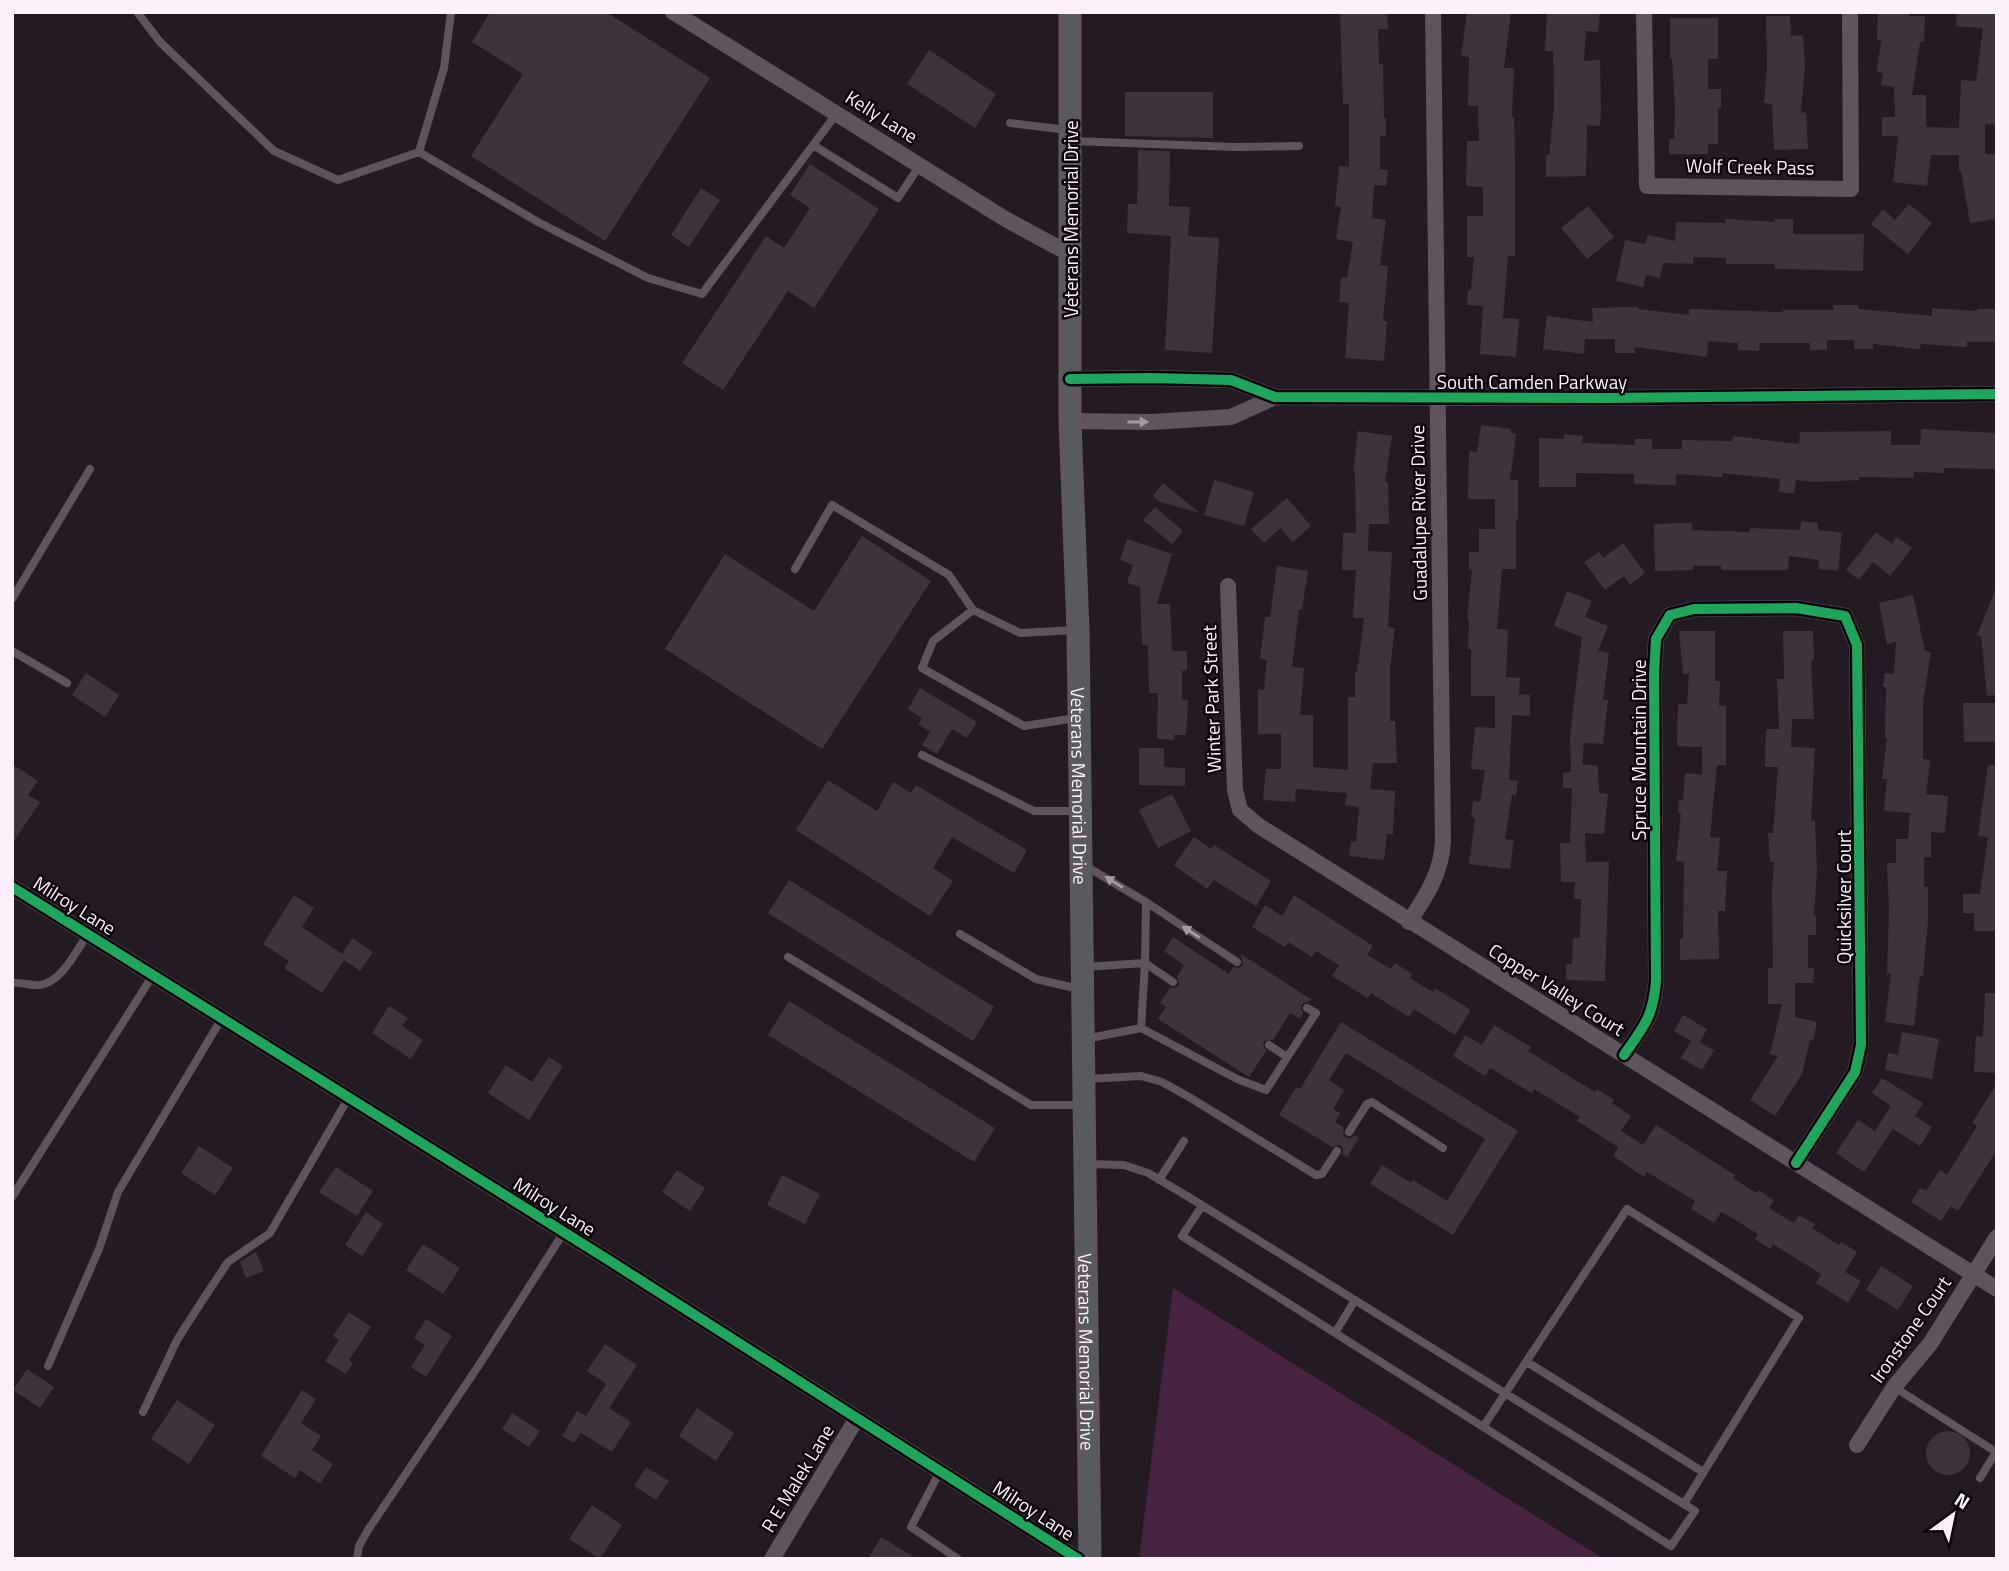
<svg xmlns="http://www.w3.org/2000/svg" width="2009" height="1571" viewBox="0 0 2009 1571" font-family="'Titillium Web',sans-serif">
<style>
.green{fill:#472541}
.building{fill:#3c343a}
.lines{fill:none;stroke-linecap:round;stroke-linejoin:round}
.lane{stroke:#5d555b;stroke-width:8}
.street{stroke:#5d555b;stroke-width:16}
.primary{stroke:#5a595e;stroke-width:23}
.cycleway-casing{stroke:#0c050b;stroke-width:15}
.cycleway{stroke:#20a55d;stroke-width:10}
.oneway{fill:#a59ba3}
.labels{text-anchor:middle;dominant-baseline:central;stroke-width:5;stroke-linejoin:round;paint-order:stroke}
.street-label{font-size:19px;fill:#fdf0fa;stroke:#0c050b}
</style>
<rect width="100%" height="100%" fill="#241b22"/>
<!-- green -->
<path class="green" d="M1173 1288 1604 1559H1139Z"/>
<!-- building -->
<path class="building" d="M490 12H606L710 78 605 241 471 156 523 74 472 42Z
M1340 12H1387L1388 29H1378L1379 64H1383L1384 118H1386V136H1380V169L1388 170 1386 186 1374 185 1372 218 1386 220 1380 265 1388 266 1383 321H1387L1384 361 1345 358 1349 303 1339 302 1341 277 1347 278 1353 242 1336 239 1341 207 1335 206 1339 166 1349 167V104H1343Z
M1467 12H1511L1504 68H1514L1512 117H1514L1515 158V256H1508L1503 318 1519 319 1516 357 1480 354 1483 306 1467 305 1468 290H1471L1474 257H1467V216H1483V187L1466 186 1467 141H1479L1478 106H1468L1469 57 1461 56Z
M1547 12 1600 14 1598 32 1586 31 1584 61 1600 60 1601 110 1600 126 1587 125 1586 176 1546 177V155H1549L1554 107 1553 51H1545Z
M1878 12H1909V16H1925L1924 42H1920L1912 95H1926V127L1959 128 1961 80 1976 81 1983 28 1956 26 1957 12H1997V125L1985 124V154H1997V219L1970 223 1961 171H1959V155H1931L1927 186 1893 182 1898 136H1882V117H1895L1894 87 1881 85 1883 73 1877 72 1881 40H1877Z
M1766 16H1790L1791 36 1803 35 1805 66 1801 113 1806 112 1808 149 1774 150 1772 104 1764 103 1767 68Z
M1670 18H1718V59H1708V89H1721V108H1718V144H1708V154H1669V139H1674L1675 108 1672 59H1670Z
M929 50 996 94 975 128 907 84Z
M1125 92H1213V138L1125 136Z
M1138 150 1170 151 1169 206 1190 207 1188 236 1219 238 1212 353 1165 350 1171 236 1127 233 1128 204H1137Z
M810 164 879 209 814 308 788 291 723 390 682 363 766 236 784 248 810 208 790 195Z
M701 188 720 200 689 247 671 235Z
M1909 204 1932 223 1908 254 1871 224 1883 209 1895 220Z
M1588 206 1614 237 1587 259 1561 228Z
M1725 219 1775 222V219H1793V234H1864L1863 271 1775 269V264H1726V258L1693 257V264L1663 263 1660 278 1646 275 1643 287 1616 281 1625 240 1645 244 1648 235 1675 241 1676 222 1726 223Z
M1833 305H1858V309L1932 316V308L1977 311V309H1997V342H1967V347L1921 344 1920 349 1873 344V349H1854V340H1827V350H1810V343H1760L1759 351 1738 350V343L1708 341 1707 357 1635 347V353H1615V339H1585L1584 354 1543 349 1547 316 1593 322 1592 308 1638 307V309L1689 315V309L1783 312V310H1833Z
M1481 425 1511 429V433L1516 434 1510 480H1518V519H1516V569H1502L1497 629 1508 630 1506 677 1520 678 1519 694 1530 695V716L1512 715 1509 780 1518 781 1516 796 1512 795 1505 839 1514 840 1510 869 1469 864 1475 818 1471 817 1473 801 1480 802 1485 770 1471 769 1475 727 1495 728V696H1471V649H1468L1469 619H1467L1472 570H1469V552H1479V529H1495V499H1468L1469 451 1477 452Z
M1921 429 1997 433V469L1944 468V473L1914 472V478L1859 477V480L1814 482 1796 480 1794 494 1779 492 1780 479 1722 473V477L1676 474V485L1634 484V474L1576 473V487H1539V438L1564 439V434L1583 436 1582 443 1635 445V439H1652V449H1682V440L1732 441 1733 436 1799 444 1800 432 1891 431V445H1920Z
M1358 431 1392 436 1385 482H1388L1389 524H1369L1368 551 1392 552 1388 627 1395 628 1390 670V721H1395L1397 763H1373L1370 789 1395 791 1393 834H1387L1384 860 1349 856 1351 841 1356 842 1359 807 1345 805 1347 793 1296 789 1295 802 1263 800 1266 769H1281V734H1258V689L1264 690 1267 660 1260 659 1265 617H1270L1277 566 1308 571 1302 610 1299 609 1292 667 1304 668 1300 715H1313V767L1348 770V697H1355V672H1357L1364 618H1353L1356 570H1342L1343 533H1356L1355 473 1353 472Z
M1214 480 1254 492 1244 526 1204 515Z
M1163 483 1200 513 1160 502 1153 496Z
M1287 498 1311 526 1293 542 1282 530 1283 526 1264 543 1251 529Z
M1155 507 1183 531 1172 544 1143 520Z
M1801 521 1818 523V530L1842 533 1838 571 1818 569 1819 560 1789 556 1788 570H1721V566H1693V570L1655 571 1654 524 1692 523V530L1749 532 1750 528 1800 530Z
M1876 532 1892 544 1897 537 1912 548 1890 576 1873 562 1859 580 1846 570Z
M862 536 931 581 822 749 665 649 725 554 814 611Z
M1127 539 1172 554 1157 604H1170L1172 651H1187V670L1182 671V699L1188 700 1186 735H1174V740L1157 739 1158 693H1149L1148 645H1142L1140 587 1127 583 1133 565 1120 560Z
M1623 543 1645 573 1630 585 1624 576 1605 590 1584 562 1599 552 1603 558Z
M1996 588 1997 695 1987 696 1981 636 1977 635Z
M1567 591 1592 601 1585 617 1608 626 1598 651 1609 653 1603 700H1608L1603 744 1584 743 1582 764 1598 766 1599 793 1608 794 1604 834 1585 833 1586 862H1609L1605 981 1566 980V964H1572L1573 938H1580L1581 899H1574L1575 882H1561L1560 843H1570L1572 788H1563V773L1571 772 1570 736 1582 637 1554 626Z
M1913 595 1925 651 1931 652 1923 702V759L1930 760 1926 794 1948 796 1945 833 1931 832V857H1924V887H1928V921L1923 976H1920L1914 1026 1885 1022 1891 974H1887L1889 909 1887 863H1896V839H1908L1910 813 1884 811 1887 779H1882L1887 738H1885L1886 687H1883L1885 673 1894 674 1896 642 1887 644 1879 603Z
M1679 631H1715V681H1720L1719 706H1726V765H1717L1710 837 1720 838 1717 871H1727L1725 911H1718L1719 959 1680 960V939H1683L1684 862 1676 861 1681 814 1678 813 1679 800H1683L1685 773 1702 775V747L1677 746 1678 704H1687L1689 674H1683Z
M1783 631H1813L1814 660 1811 661 1814 719H1792L1791 747 1815 748 1811 821H1815L1817 871 1814 916H1816V935H1808V968H1814L1813 983H1795V1017L1817 1022 1813 1041 1810 1040 1802 1074 1775 1116 1750 1100 1778 1056 1770 1054 1782 1004H1768V968H1773L1772 891 1774 862H1770L1768 833H1773L1778 767H1765L1766 729H1779L1777 679H1784Z
M86 673 119 695 105 717 72 695Z
M920 688 977 722 967 738 952 729 937 754 922 745 930 732 918 724 922 718 908 709Z
M1963 703H1996L1997 742H1964Z
M1139 748H1164V767L1185 768V786L1139 785Z
M12 764 38 781 28 795 40 802 12 844Z
M1988 765H1997V931H1974V913H1963V894H1980L1988 837 1978 836Z
M828 780 877 811 893 782 911 793 916 785 1027 850 1014 873 952 837 933 868 953 881 930 916 796 830Z
M1172 794 1191 831 1158 848 1139 810Z
M1194 837 1211 849 1214 845 1271 881 1256 906 1214 880 1207 889 1174 865Z
M789 880 994 1007 973 1041 768 913Z
M294 895 314 908 302 927 342 954 352 938 373 952 360 971 344 960 322 993 284 968 289 961 263 944Z
M1294 895 1373 946 1367 955 1391 969 1395 963 1412 974 1410 978 1433 992 1435 988 1471 1010 1455 1035 1414 1009 1409 1017 1371 993 1368 998 1332 976 1339 965 1316 951 1312 957 1288 942 1285 947 1252 927 1265 905 1282 916Z
M1173 937 1229 974 1233 967 1239 968 1243 965 1241 954 1312 1000 1302 1004 1301 1009 1303 1013 1300 1019 1290 1013 1273 1040 1264 1041 1263 1045 1266 1051 1249 1077 1158 1019 1166 1007 1160 1003 1170 988H1175L1179 985 1177 977 1184 965 1164 951Z
M1985 993H1997V1073L1974 1072 1976 1036 1983 1037Z
M789 1001 995 1128 974 1162 768 1035Z
M389 1006 408 1018 402 1026 423 1040 411 1059 372 1033Z
M1683 1015 1707 1029 1700 1042 1714 1050 1702 1070 1681 1058 1691 1041 1674 1031Z
M1341 1022 1518 1131 1453 1235 1370 1184 1382 1165 1411 1183 1413 1180 1447 1201 1485 1139 1346 1053 1329 1080 1344 1090 1333 1109 1340 1113 1335 1122 1344 1128 1343 1134 1346 1138H1351L1355 1135 1359 1138 1347 1157 1343 1154V1149L1340 1145 1332 1147 1279 1115 1296 1087 1300 1089Z
M1494 1025 1531 1047 1528 1051 1595 1092 1597 1089 1614 1100 1612 1103 1631 1116 1621 1131 1643 1145 1656 1125 1735 1175 1733 1178 1756 1193 1758 1190 1774 1200 1769 1208 1794 1223 1799 1215 1815 1224 1812 1228 1839 1245 1841 1242 1857 1252 1845 1272 1861 1281 1848 1303 1816 1283 1821 1274 1773 1244 1770 1249 1755 1239 1758 1234 1734 1219 1721 1212 1714 1223 1691 1209 1695 1201 1647 1172 1644 1177 1613 1156 1618 1147 1577 1121 1580 1117 1534 1089 1532 1093 1490 1068 1485 1076 1453 1056 1465 1035 1482 1045Z
M1902 1032 1939 1039 1932 1079 1885 1070 1888 1053 1898 1055Z
M549 1057 563 1066 529 1120 488 1093 506 1065 532 1082Z
M1882 1078 1923 1103 1915 1116 1932 1127 1920 1146 1893 1129 1864 1172 1836 1153 1858 1120 1875 1131 1891 1106 1872 1093Z
M1997 1083V1150L1958 1211 1951 1206 1941 1221 1911 1202 1920 1188 1926 1191 1940 1170 1947 1175 1977 1126 1972 1123Z
M199 1146 233 1168 215 1195 181 1173Z
M336 1167 373 1191 357 1216 319 1192Z
M677 1170 705 1188 690 1211 662 1192Z
M782 1175 820 1194 805 1224 767 1205Z
M366 1212 383 1224 362 1256 345 1245Z
M423 1244 460 1268 443 1294 406 1270Z
M256 1252 264 1271 246 1278 240 1262Z
M1881 1266 1913 1286 1898 1310 1866 1290Z
M349 1312 371 1327 349 1360 353 1363 346 1374 325 1361 339 1340 333 1336Z
M426 1319 452 1336 426 1377 411 1367 425 1345 414 1338Z
M605 1344 637 1365 609 1408 631 1422 612 1452 581 1433 574 1443 562 1436 577 1411 586 1416 606 1384 587 1371Z
M27 1369 54 1387 40 1408 13 1390Z
M302 1390 316 1399 301 1423 321 1436 312 1450 333 1464 320 1484 300 1470 295 1478 261 1456Z
M177 1400 215 1425 189 1464 151 1439Z
M697 1408 734 1433 716 1461 679 1436Z
M512 1413 540 1431 529 1447 502 1429Z
M1926 1453a22 22 0 1 1 44 0a22 22 0 1 1-44 0Z
M646 1467 669 1481 656 1500 634 1486Z
M592 1505 622 1525 600 1559 569 1539Z
M881 1537 917 1559H868Z"/>
<g class="lines">
<!-- lane -->
<path class="lane" d="M137 12 160 42 274 151 338 180 419 152
M451 12 444 68 419 152 538 222 648 278 702 294 837 113
M1010 123 1067 130
M1073 141 1235 147 1299 146
M813 145 898 198 920 165
M795 569 832 505 949 575 973 610 1020 633 1075 630
M12 599 90 469
M973 610 933 641 922 668 1024 726 1076 718
M12 651 67 683
M922 755 1034 811H1078
M1084 865 1146 902 1237 962
M1146 902 1145 963 1173 982
M960 934 1036 979 1079 989
M788 957 1031 1105H1080
M1084 967 1145 963 1141 1028
M12 983C21 982 31 986 40 985 62 982 76 951 88 934
M1085 1039 1141 1028 1237 1079 1266 1090 1316 1013 1307 1008
M1269 1045 1287 1057
M1086 1079 1141 1076 1162 1082 1189 1097 1316 1175 1322 1174 1337 1151
M1349 1132 1367 1104 1372 1102 1443 1148
M1087 1164 1124 1165 1148 1173 1187 1196 1695 1511 1671 1546 1182 1236 1202 1206
M1159 1180 1184 1141
M12 1197 153 975
M1335 1333 1355 1300
M1527 1362 1703 1472
M48 1366 99 1249 118 1192 222 1018
M1894 1387 1996 1452 1980 1478
M143 1412 177 1340 202 1301 228 1262 270 1233 349 1097
M1483 1427 1627 1209 1799 1318 1684 1504
M940 1471 911 1527 958 1559
M357 1559 359 1546 368 1530 479 1365 564 1232"/>
<!-- street -->
<path class="street" d="M673 12 1007 220 1070 254
M1644 12 1647 186 1851 189 1850 12
M1070 379 1151 378 1231 380 1275 397 1605 398 1997 394
M1070 421 1152 422 1231 417 1275 397
M1228 586 1235 790 1240 810 1259 826 1997 1289
M12 887 610 1261 1078 1559
M1409 922C1426 896 1441 874 1443 842L1433 12
M1624 1055C1644 1026 1653 1017 1656 981L1654 674 1656 639 1670 615 1694 609 1796 608 1845 616 1857 645 1861 1045 1855 1072 1796 1163
M1857 1445 1894 1387 1930 1344 1997 1237
M772 1559 857 1418"/>
<!-- primary -->
<path class="primary" id="s1" d="M1070 12V421L1078 630 1090 1559"/>
<!-- cycleway casing -->
<g class="cycleway-casing">
<path id="cycleway" d="M1070 379 1151 378 1231 380 1275 397 1605 398 1997 394
M12 887 610 1261 1078 1559
M1624 1055C1644 1026 1653 1017 1656 981L1654 674 1656 639 1670 615 1694 609 1796 608 1845 616 1857 645 1861 1045 1855 1072 1796 1163"/>
</g>
<!-- cycleway -->
<use href="#cycleway" class="cycleway"/>
</g>
<!-- one-way arrows -->
<defs><path id="oneway-solid" d="M-6-.8H1V-3.2L6.5 0L1 3.2V.8H-6Z" transform="scale(1.75)"/></defs>
<g class="oneway">
<use href="#oneway-solid" transform="translate(1138 422)"/>
<use href="#oneway-solid" transform="translate(1114 882) rotate(-148)"/>
<use href="#oneway-solid" transform="translate(1191 932) rotate(-147)"/>
</g>
<g class="labels">
<!-- street labels -->
<g class="street-label">
<text transform="translate(882 116) rotate(32)">Kelly Lane</text>
<text transform="translate(1750 166) rotate(1)">Wolf Creek Pass</text>
<text transform="translate(1070 219) rotate(-90)">Veterans Memorial Drive</text>
<text x="1532" y="381">South Camden Parkway</text>
<text transform="translate(1418 513) rotate(-91)">Guadalupe River Drive</text>
<text transform="translate(1211 699) rotate(-92)">Winter Park Street</text>
<text transform="translate(1638 750) rotate(-90)">Spruce Mountain Drive</text>
<text stroke="none"><textPath href="#s1" startOffset="774">Veterans Memorial Drive</textPath></text>
<text transform="translate(1843 897) rotate(-90)">Quicksilver Court</text>
<text transform="translate(75 905) rotate(32)">Milroy Lane</text>
<text transform="translate(1557 989) rotate(32)">Copper Valley Court</text>
<text transform="translate(555 1206) rotate(32)">Milroy Lane</text>
<text transform="translate(1910 1329) rotate(-55)">Ironstone Court</text>
<text stroke="none"><textPath href="#s1" startOffset="1340">Veterans Memorial Drive</textPath></text>
<text transform="translate(797 1478) rotate(-59)">R E Malek Lane</text>
<text transform="translate(1034 1510) rotate(33)">Milroy Lane</text>
</g>
</g>
<!-- border -->
<rect width="2009" height="1571" fill="none" stroke="#fdf0fa" stroke-width="28"/>
<!-- north arrow -->
<g transform="translate(1953 1515) rotate(33)" stroke="#0c050b" stroke-width="5" paint-order="stroke">
<path d="M0-5L12 26L0 18L-12 26Z" fill="#fdf0fa"/>
<text y="-10" font-size="19" font-weight="bold" text-anchor="middle" fill="#fdf0fa">N</text>
</g>
</svg>
